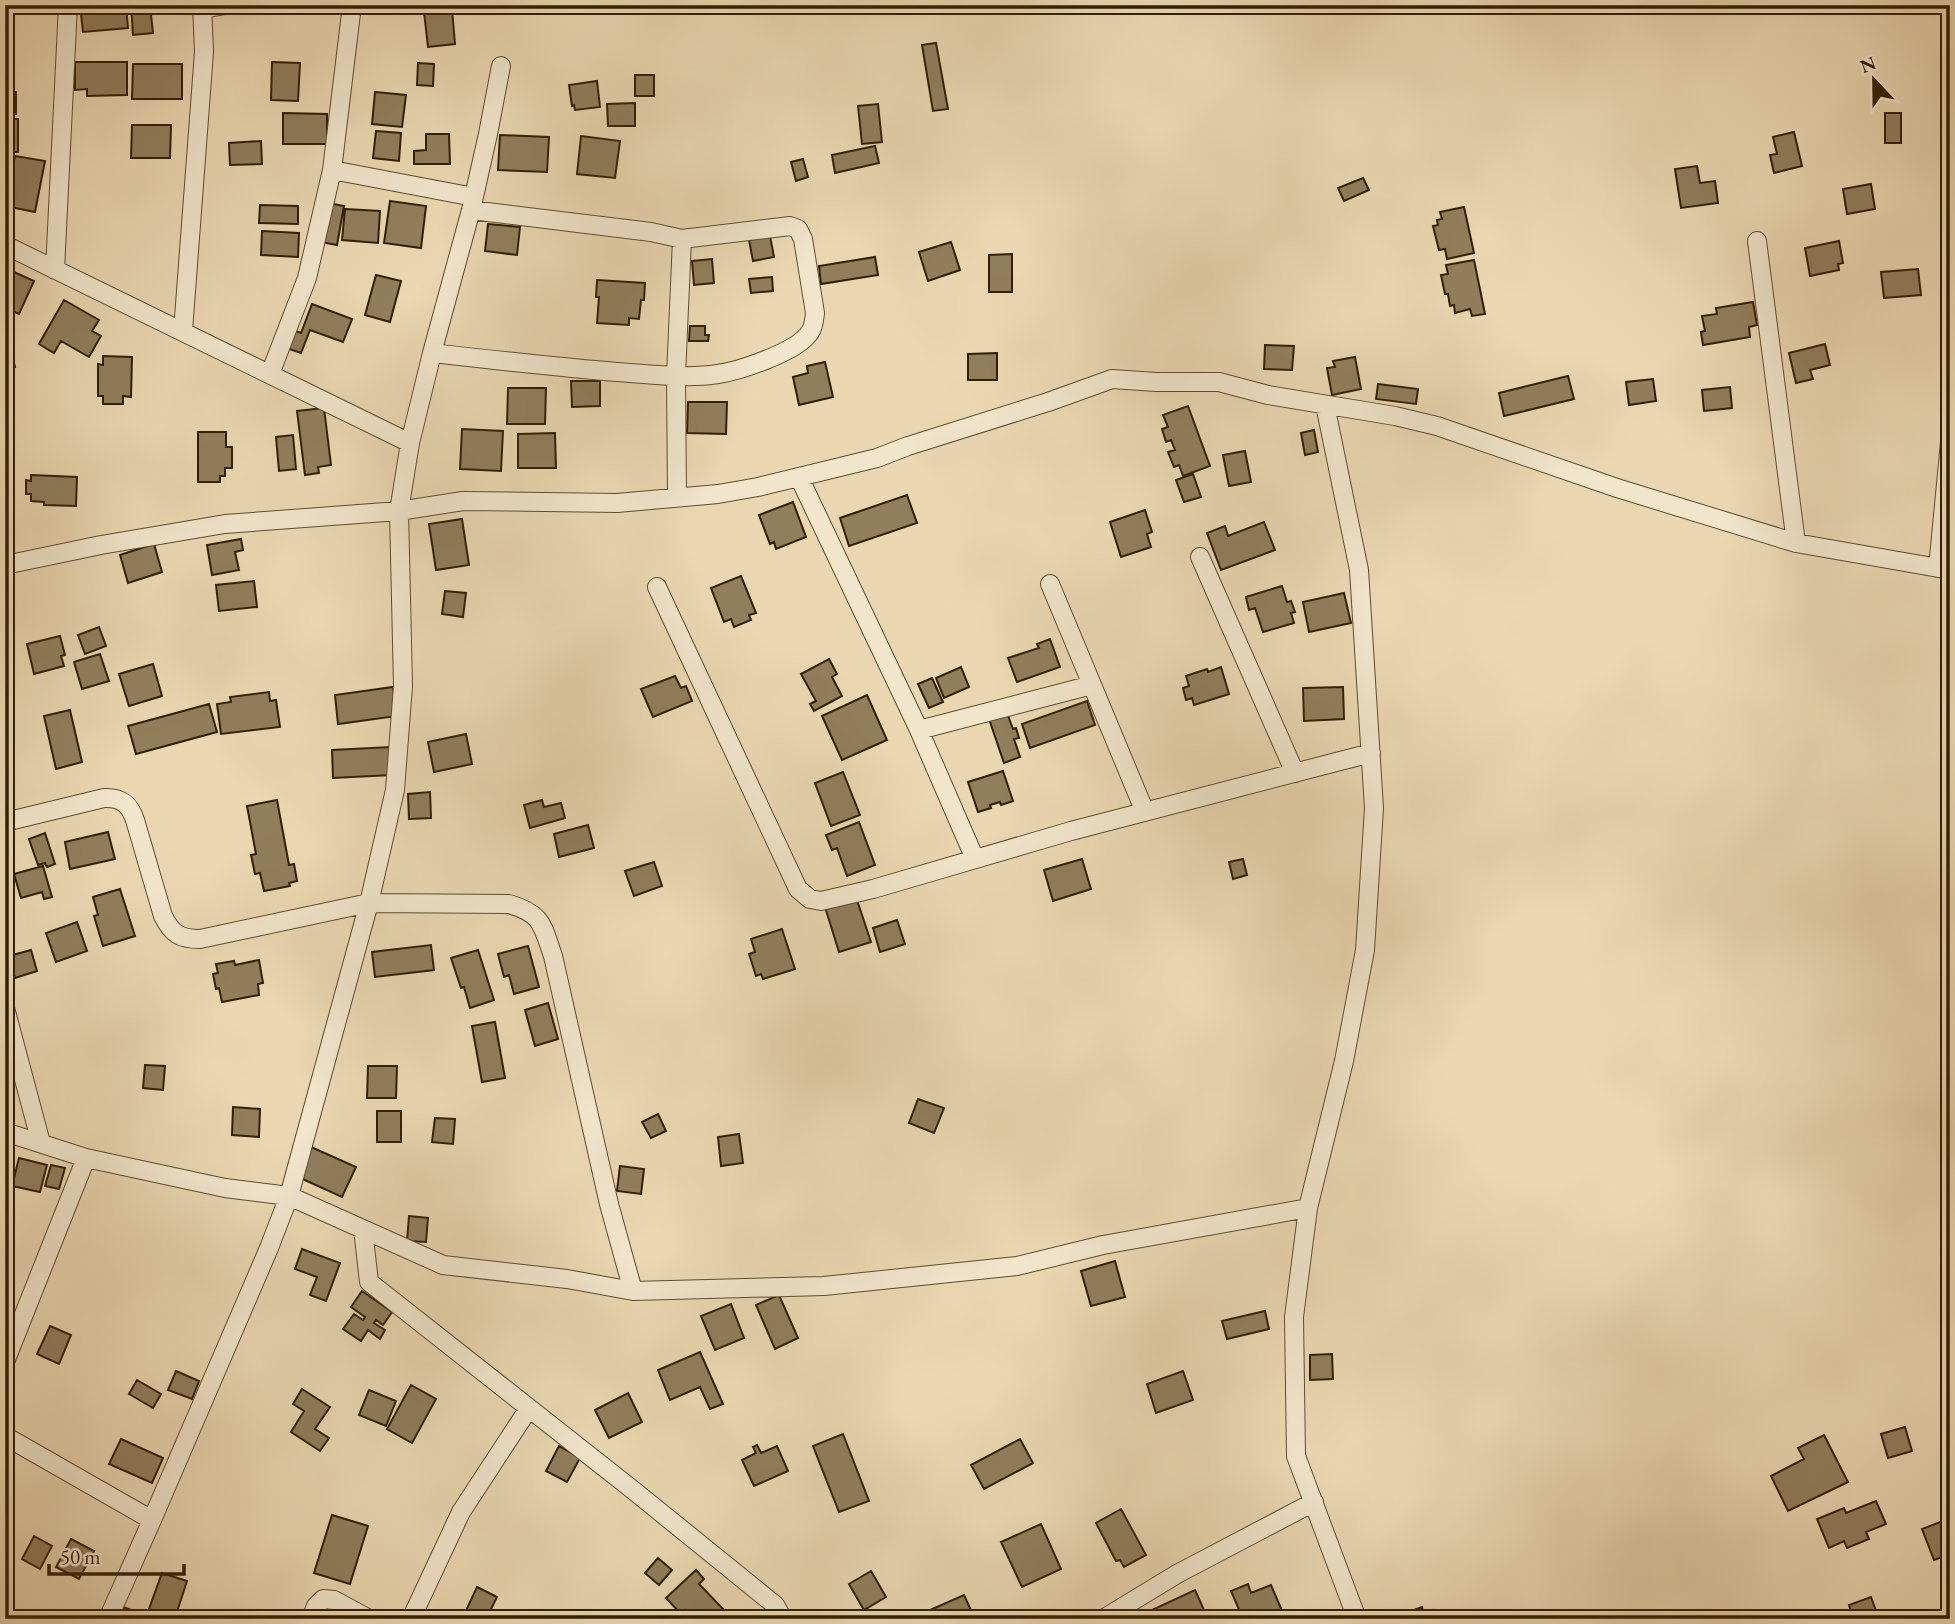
<svg xmlns="http://www.w3.org/2000/svg" width="1955" height="1624" viewBox="0 0 1955 1624" font-family="'EB Garamond',serif">
<style>
.building{fill:#917e5d;stroke:#311e03;stroke-width:2}
.lines{fill:none;stroke-linecap:round;stroke-linejoin:round}
.minor-casing{stroke:#5f4c2e;stroke-width:20}
.minor{stroke:#f1e5cc;stroke-width:18}
</style>
<rect width="100%" height="100%" fill="#ead7b1"/>
<filter id="stains"><feTurbulence type="fractalNoise" baseFrequency=".00286" numOctaves="4"/><feColorMatrix values="0 0 0 0 .2 0 0 0 0 .09 0 0 0 0 .02 0 0 0 .5 -.17"/></filter>
<radialGradient id="worn" r=".72"><stop offset=".6" stop-color="#630" stop-opacity="0"/><stop offset="1" stop-color="#630" stop-opacity=".3"/></radialGradient>
<!-- building -->
<path class="building" d="M80 5H126L128 28 83 32Z
M131 5H150L153 33 133 35Z
M452 9 455 44 428 47 424 12Z
M936 43 948 109 933 111 922 45Z
M75 62H127V95L87 96V89L75 90Z
M272 62 300 63 298 101 271 100Z
M418 63 434 64 433 86 417 85Z
M133 64H182V99H132Z
M635 75H654V96H635Z
M597 81 600 107 575 110 574 105 572 106 569 85Z
M5 92H16V114H5Z
M375 92 406 95 402 127 372 124Z
M635 103V126H608L607 104Z
M878 104 882 142 862 144 858 106Z
M283 113 327 114V144H283Z
M1885 113H1901V143H1885Z
M5 119H18V152H5Z
M132 125H171L170 158H131Z
M376 131 401 133 399 161 373 158Z
M1794 132 1802 166 1774 173 1770 155 1777 154 1773 137Z
M426 134H449L450 164H414V151L426 150Z
M500 135 549 137 547 172 498 170Z
M581 136 620 141 615 178 577 174Z
M261 141 262 164 230 165 229 143Z
M875 146 879 163 835 173 832 155Z
M15 156 45 161 35 212 5 206Z
M803 159 808 177 796 181 791 162Z
M1697 166 1700 183 1715 181 1718 203 1681 208 1675 169Z
M1363 178 1369 190 1344 201 1338 188Z
M1871 184 1875 209 1847 214 1843 189Z
M390 201 426 206 421 248 384 243Z
M328 203 344 206 337 245 321 242Z
M260 205 298 206V224L259 223Z
M1464 207 1474 253 1447 259 1445 249 1439 250 1433 226 1438 225 1437 220 1442 219 1440 212Z
M345 209 380 211 378 243 342 240Z
M488 224 520 227 517 255 485 251Z
M262 231 299 233 298 257 261 255Z
M770 236 774 257 753 261 749 240Z
M1839 241 1843 263 1838 264 1839 270 1810 276 1805 248Z
M951 242 960 270 928 281 919 252Z
M1012 254V292H989V255Z
M875 257 878 275 821 284 819 266Z
M712 259 714 283 694 285 692 261Z
M1474 260 1485 314 1472 316 1470 309 1455 313 1454 305 1450 306 1448 294H1445L1441 275 1448 274 1446 265Z
M5 268 34 281 19 314 5 308Z
M1918 269 1921 295 1884 298 1881 272Z
M376 275 401 281 390 322 365 315Z
M772 277 773 291 751 293 749 279Z
M597 280 645 283 644 300H641L639 319 629 318V325L597 323 599 297H596Z
M64 300 99 320 92 331 101 336 89 357 61 341 54 353 39 344Z
M1753 302 1757 325 1749 327 1750 337 1703 345 1701 332 1705 331 1702 316 1717 314 1716 308Z
M312 304 352 319 343 342 310 330 301 353 286 348 293 330 301 333Z
M690 326H705V335H709L708 341H689Z
M1825 344 1830 365 1810 370 1813 379 1796 383 1789 353Z
M1265 345 1294 346 1292 370 1264 369Z
M11 351 15 367 5 369V353Z
M997 353V380H968V354Z
M103 356 132 357 131 397 123 396V404H103V396H98V364L103 365Z
M1355 357 1361 389 1332 395 1327 368 1335 367 1333 361Z
M825 362 833 397 799 405 793 377 808 373 807 366Z
M1568 376 1574 399 1504 416 1499 393Z
M1653 379 1656 401 1629 405 1626 382Z
M571 381H600V406L572 407Z
M1378 384 1418 389 1416 404 1376 399Z
M1730 387 1732 408 1704 411 1702 390Z
M508 388H546L545 424H507Z
M688 402H727L726 434 687 433Z
M1188 406 1210 466 1183 476 1179 465 1174 467 1168 452 1175 450 1171 440 1166 442 1162 429 1168 427 1163 415Z
M324 408 331 465 318 467 319 473 305 475 297 411Z
M462 429 503 431 501 471 460 469Z
M1314 430 1318 452 1305 455 1301 433Z
M198 432H226V447H232V468H225V476H220V482H198Z
M555 433 556 468H518V434Z
M293 435 296 469 279 471 276 437Z
M1245 451 1251 482 1229 486 1223 455Z
M1193 474 1201 497 1184 502 1176 480Z
M31 475 77 477 76 506 44 505V502L31 501V494H26V480L31 481Z
M907 495 917 523 849 546 840 518Z
M793 502 806 537 776 549 774 542 770 544 759 515Z
M1145 510 1152 532 1147 534 1151 547 1121 557 1110 522Z
M462 519 469 565 436 570 429 524Z
M1264 522 1275 550 1221 570 1207 533 1225 526 1228 536Z
M241 539 243 550 235 552 239 570 212 575 207 545Z
M154 544 162 572 128 583 120 555Z
M741 576 756 613 749 615 751 620 734 627 731 619 724 622 711 588Z
M254 581 257 607 219 611 216 585Z
M1282 586 1287 602 1291 601 1295 612 1291 613 1294 623 1263 632 1255 608 1249 610 1246 597Z
M445 591 466 593 463 617 442 614Z
M1344 593 1351 623 1309 632 1303 602Z
M99 627 106 646 85 654 78 635Z
M60 636 65 655 61 656 64 666 34 674 27 644Z
M1050 639 1060 667 1017 682 1008 658 1039 648 1037 644Z
M100 654 109 681 82 689 74 662Z
M829 659 837 674 832 677 842 696 814 711 810 704 816 701 801 674Z
M153 664 162 696 129 706 119 674Z
M961 667 969 687 944 698 936 678Z
M1221 667 1229 694 1194 705 1192 698 1186 700 1183 688 1189 686 1186 676 1207 669 1208 672Z
M675 676 681 688 686 686 692 701 653 717 641 689Z
M932 678 943 702 929 708 918 684Z
M393 687 397 716 338 724 335 695Z
M1343 687 1344 719 1304 721 1303 688Z
M269 692 270 701 276 700 280 727 221 734 217 704 231 702 230 697Z
M867 695 887 740 842 760 822 716Z
M1087 701 1095 725 1030 748 1022 724Z
M209 704 217 732 136 754 128 726Z
M70 710 82 762 56 769 44 716Z
M1007 713 1013 729 1016 728 1019 738 1014 739 1020 757 1004 763 989 719Z
M466 734 472 764 434 772 428 742Z
M391 747 392 775 333 778 332 750Z
M1003 771 1013 801 1001 805 1000 802 990 805 991 808 978 812 968 782Z
M843 772 860 815 831 826 815 783Z
M430 792 431 818 409 819 408 794Z
M277 800 289 865 294 864 297 881 289 883 290 886 264 891 260 873 255 874 251 855 256 854 247 806Z
M542 800 544 807 561 803 565 818 530 828 524 805Z
M859 822 875 865 847 876 837 848 832 850 826 835Z
M588 825 594 848 559 857 554 834Z
M108 832 115 859 70 869 65 842Z
M45 833 55 864 47 867 45 863 38 865 29 839Z
M1082 859 1091 889 1053 901 1044 870Z
M1243 859 1247 875 1233 879 1229 862Z
M654 862 662 886 634 896 625 871Z
M43 866 52 897 44 899 42 892 21 898 14 874Z
M120 889 135 936 103 946 94 916 98 915 93 897Z
M856 897 871 942 839 952 825 907Z
M897 920 905 944 880 952 873 928Z
M77 922 87 951 56 962 46 933Z
M782 929 795 969 763 979 761 974 756 976 749 954 755 952 751 939Z
M431 945 434 970 375 977 372 952Z
M528 946 539 987 514 994 509 975 504 977 498 954Z
M31 950 37 971 15 978 9 956Z
M478 950 494 1000 470 1008 464 987 461 988 451 958Z
M259 960 263 983 258 984 259 995 222 1002 219 988 216 989 213 974 218 973 216 964 234 961 235 965Z
M548 1003 558 1039 535 1046 525 1010Z
M495 1022 505 1078 482 1082 472 1026Z
M145 1065 165 1066 163 1090 143 1088Z
M368 1066H397L396 1098H367Z
M918 1099 944 1108 934 1133 909 1123Z
M233 1107 260 1109 259 1137 232 1135Z
M377 1111H401V1142H377Z
M658 1114 666 1131 651 1138 642 1122Z
M435 1118 455 1119 453 1144 432 1142Z
M739 1134 743 1163 721 1166 718 1137Z
M311 1147 356 1167 342 1197 298 1177Z
M19 1158 47 1165 40 1192 12 1186Z
M51 1165 65 1168 59 1189 45 1186Z
M620 1166 644 1169 641 1194 617 1191Z
M409 1216 428 1218 426 1242 407 1241Z
M302 1249 340 1263 326 1301 310 1295 317 1277 295 1269Z
M1115 1261 1125 1297 1091 1306 1081 1271Z
M362 1291 392 1312 383 1325 376 1320 374 1323 385 1330 380 1339 368 1330 361 1341 343 1329 354 1314 363 1320 365 1317 351 1307Z
M779 1295 798 1338 775 1349 756 1305Z
M731 1304 744 1338 715 1350 701 1316Z
M1265 1311 1269 1329 1227 1339 1222 1321Z
M50 1326 71 1335 59 1364 37 1354Z
M700 1352 723 1404 710 1409 700 1387 670 1400 658 1370Z
M1332 1354 1333 1379 1310 1380V1355Z
M176 1371 199 1381 192 1399 168 1390Z
M1183 1371 1193 1400 1156 1413 1147 1384Z
M137 1380 161 1394 153 1408 129 1394Z
M411 1385 436 1399 412 1443 387 1429Z
M302 1389 330 1407 315 1429 329 1438 320 1451 291 1432 304 1411 293 1404Z
M369 1390 396 1401 386 1426 359 1415Z
M628 1393 642 1422 609 1438 595 1410Z
M1905 1427 1912 1451 1888 1458 1881 1434Z
M843 1434 869 1501 839 1512 813 1446Z
M1824 1435 1848 1482 1788 1511 1771 1476 1804 1459 1798 1448Z
M121 1439 163 1458 152 1483 109 1464Z
M1020 1439 1033 1463 984 1489 971 1465Z
M757 1445 761 1453 777 1446 788 1471 754 1486 742 1460 756 1453 753 1447Z
M559 1446 580 1458 567 1482 546 1471Z
M1876 1501 1886 1524 1866 1532 1869 1539 1847 1548 1844 1541 1829 1548 1817 1519 1844 1508 1846 1513Z
M1121 1509 1146 1555 1124 1567 1120 1560 1116 1561 1096 1523Z
M332 1515 368 1526 350 1584 314 1573Z
M1943 1521 1950 1538V1554L1934 1560 1922 1529Z
M1041 1524 1061 1569 1022 1587 1001 1542Z
M34 1536 52 1546 40 1569 22 1559Z
M71 1539 94 1551 79 1579 56 1567Z
M658 1558 672 1570 659 1585 645 1573Z
M696 1570 704 1579 699 1584 723 1609 712 1619H693L685 1610 681 1614 666 1598Z
M871 1571 886 1597 864 1610 849 1584Z
M162 1573 187 1581 175 1618 149 1609Z
M1248 1584 1251 1593 1271 1585 1283 1613 1268 1619H1243L1231 1591Z
M477 1587 497 1597 486 1619H462Z
M1195 1590 1208 1619H1156L1152 1610Z
M964 1595 975 1619H934L930 1610Z
M1871 1597 1879 1619H1853L1849 1605Z
M123 1607 154 1618V1619H118Z
M1422 1607 1424 1613 1433 1610 1436 1619H1389Z"/>
<g class="lines">
<!-- minor casing -->
<g class="minor-casing">
<path id="minor" d="M203 9 225 5
M332 170 474 197
M1757 241 1796 543
M5 245 410 443
M55 270 68 5
M183 331 204 52 202 5
M432 353C494 360 555 367 617 372 651 374 685 379 718 374 740 371 791 353 806 337 813 331 814 322 815 313L803 239 798 229 790 226 682 239 651 232 471 210
M270 374 307 278 332 170 352 5
M1325 405 1359 570 1374 808 1365 950 1344 1061 1308 1208 1294 1317 1296 1456 1357 1619
M799 477 919 730 975 859
M677 497 676 376 682 239
M1200 557 1295 773
M5 565 101 545 225 524 399 511 463 501 617 503 718 494 758 487 877 458 908 446 1048 402 1112 379 1156 382H1219L1268 395 1395 416 1437 426 1617 488 1796 543 1950 570
M1938 568 1950 442
M1050 584 1145 812
M657 587 798 889 810 899 821 901 873 889 1071 831 1371 753
M919 730 1092 685
M5 822 104 798C122 797 130 805 135 820L163 916C172 934 180 939 200 939L369 903 509 904C543 914 542 925 553 956L609 1204 633 1291
M5 1008 41 1143
M5 1132 86 1158 225 1188 289 1196 443 1265 567 1279 633 1291 824 1286 1017 1266 1103 1245 1308 1208
M363 1229 369 1282 633 1490 775 1605 783 1619
M5 1362 86 1158
M5 1436 152 1520
M108 1619 152 1520 269 1248 289 1196 369 903 395 790 403 686 399 511 410 443 432 353 471 210 488 134 501 66
M311 1619 316 1606 323 1599 334 1600 369 1619
M411 1619 461 1512 529 1408
M1103 1619 1177 1574 1314 1502"/>
</g>
<!-- minor -->
<use href="#minor" class="minor"/>
</g>
<!-- margin -->
<rect width="1955" height="1624" fill="none" stroke="#ead7b1" stroke-width="28"/>
<rect x="7" y="7" width="1941" height="1610" fill="none" stroke="#311e03" stroke-width="3.5"/>
<rect x="14" y="14" width="1927" height="1596" fill="none" stroke="#311e03" stroke-width="2"/>
<!-- north arrow -->
<g transform="translate(1874 80) rotate(338)" stroke="#f1e5cc" stroke-width="5" paint-order="stroke">
<path d="M0-5L12 26L0 18L-12 26Z" fill="#311e03"/>
<text y="-10" font-size="19" font-weight="bold" text-anchor="middle" fill="#311e03">N</text>
</g>
<!-- scale -->
<path d="M49 1564v10h135v-10" fill="none" stroke="#311e03" stroke-width="3.5"/>
<text x="60" y="1564" font-size="21" fill="#311e03" stroke="#f1e5cc" stroke-width="5" paint-order="stroke">50 m</text>
<rect width="100%" height="100%" filter="url(#stains)"/>
<rect width="100%" height="100%" fill="url(#worn)"/>
</svg>
